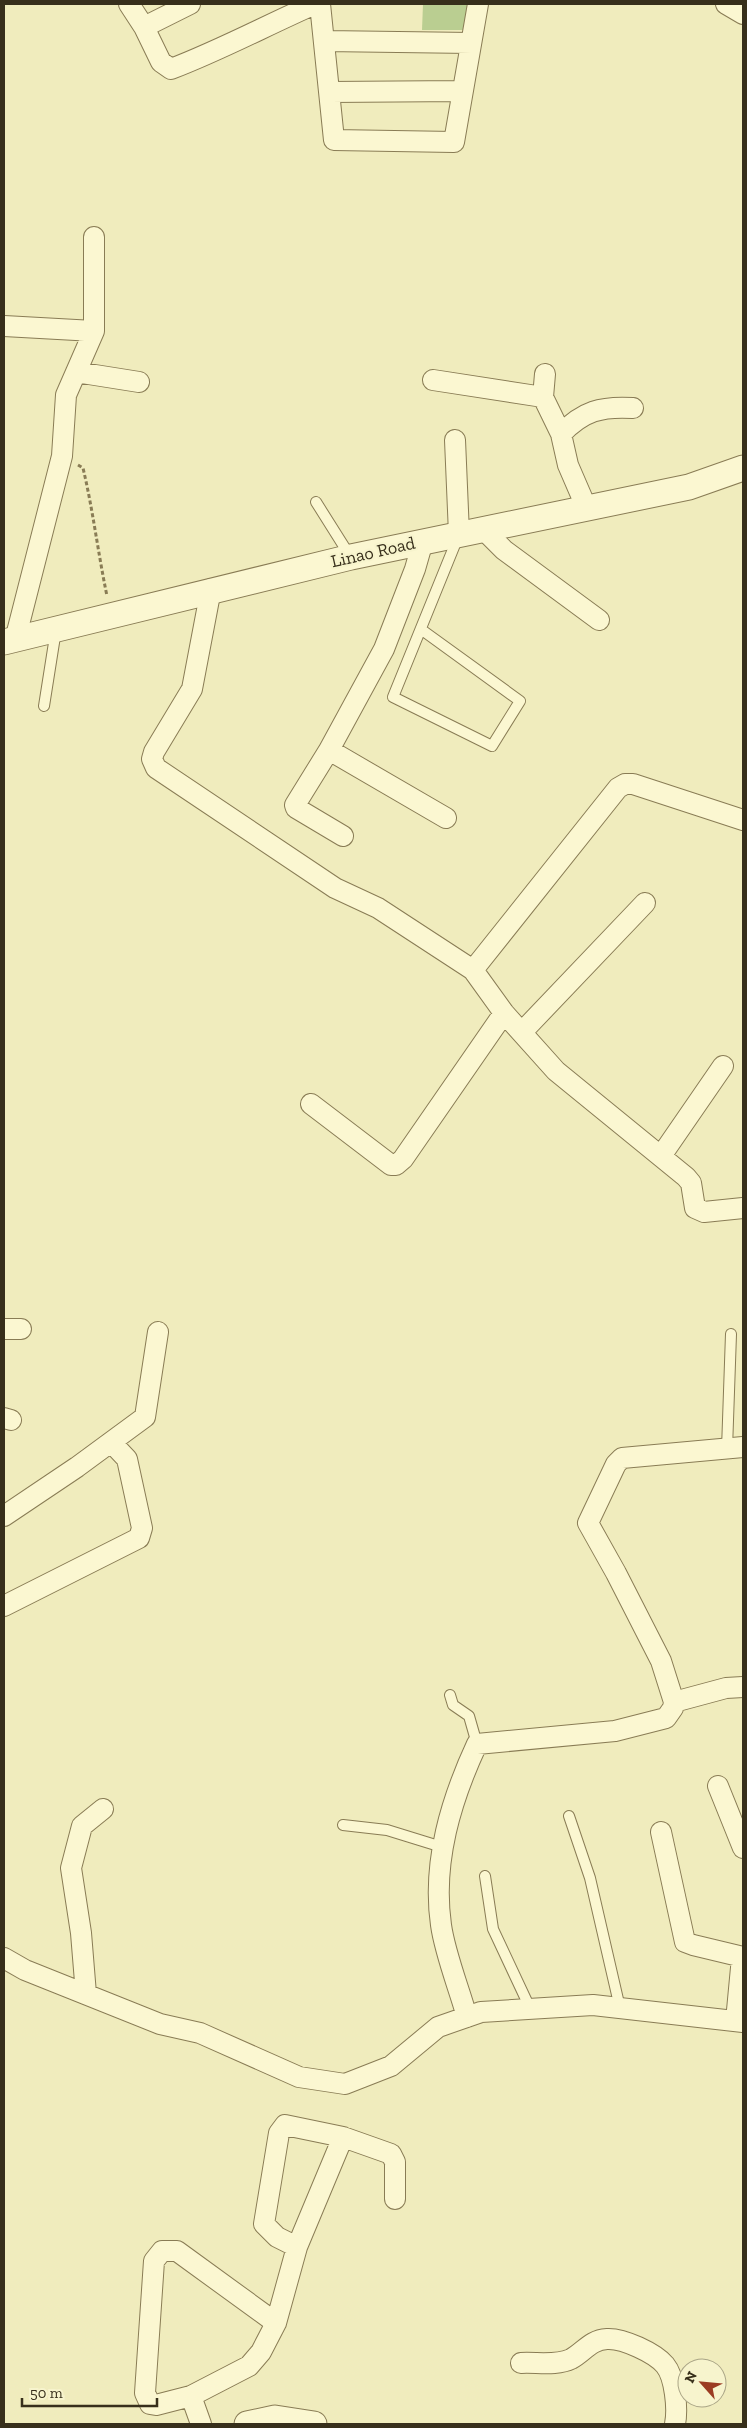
<svg xmlns="http://www.w3.org/2000/svg" width="747" height="2428" viewBox="0 0 747 2428" font-family="'Zilla Slab',serif">
<style>
.green{fill:#bace91}
.lines{fill:none;stroke-linecap:round;stroke-linejoin:round}
.service-casing{stroke:#897c55;stroke-width:12}
.minor-casing{stroke:#897c55;stroke-width:22}
.tertiary-casing{stroke:#897c55;stroke-width:27}
.path{stroke:#897c55;stroke-width:3;stroke-dasharray:4 2.5;stroke-linecap:butt}
.service{stroke:#fbf7d1;stroke-width:10}
.minor{stroke:#fbf7d1;stroke-width:20}
.tertiary{stroke:#fbf7d1;stroke-width:25}
.labels{text-anchor:middle;dominant-baseline:central;stroke-width:4.5;stroke-linejoin:round;paint-order:stroke}
.street-label{font-size:18px;fill:#372f1b;stroke:#f7f4cd}
</style>
<rect width="100%" height="100%" fill="#f0ecbd"/>
<!-- green -->
<path class="green" d="M423 4H469V30H422Z"/>
<g class="lines">
<!-- service casing -->
<g class="service-casing">
<path id="service" d="M316 502 350 556
M422 630 520 701 492 746 393 697 458 537
M44 706 56 630
M727 1449 731 1334
M450 1695 453 1705 469 1716 477 1744
M569 1816 590 1878 620 2008
M343 1825 387 1830 442 1847
M485 1876 493 1929 530 2008"/>
</g>
<!-- minor casing -->
<g class="minor-casing">
<path id="minor" d="M129 4 144 27 161 62 171 69C221 50 267 25 315 4
M320 4 334 140 454 142 478 4
M726 4 743 14
M144 27 190 4
M325 41 471 43
M330 92 462 91
M4 326 94 331
M76 372 139 382
M545 374 543 397 561 434 568 465 587 509
M433 380 543 397
M561 434C583 411 601 406 633 408
M455 440 459 534
M485 531 504 550 599 620
M423 541 415 569 384 649 329 750 446 818
M211 589 192 689 154 752 152 759 156 768 335 888 378 908 473 970 504 1013 556 1071 686 1177 691 1183 695 1208 704 1212 743 1208
M15 640 62 456 66 395 94 331V237
M329 750 295 805 296 808 343 836
M473 970 618 788 625 784H633L743 820
M522 1032 645 903
M311 1104 391 1165H396L403 1159 504 1013
M661 1156 723 1066
M4 1329H21
M4 1418 11 1420
M4 1516 77 1467 145 1417 158 1332
M4 1606 139 1538 142 1528 127 1459 111 1442
M674 1702 726 1688 743 1687
M718 1786 743 1848
M661 1832 685 1942 693 1945 743 1957
M4 1958 25 1970 160 2024 200 2033 299 2077 345 2084 391 2066 438 2027 481 2012 593 2005 743 2022
M86 1994 81 1933 71 1868 82 1826 103 1809
M467 2017C459 1988 445 1954 441 1925 432 1862 451 1800 477 1744L615 1731 666 1718 673 1708 674 1702 661 1661 616 1573 588 1523 616 1464 622 1458 743 1447
M736 2021 742 1957
M297 2247 277 2237 264 2224 279 2133 285 2125 343 2137 391 2154 395 2162V2199
M521 2363C536 2362 557 2366 571 2359 584 2352 590 2340 607 2339 623 2338 655 2353 665 2365 675 2377 678 2409 675 2424
M191 2396 156 2405 150 2404 145 2393 154 2261 162 2251H177L276 2323
M201 2424 191 2396 249 2366 261 2352 276 2323 297 2247 343 2137"/>
</g>
<!-- tertiary casing -->
<g class="tertiary-casing">
<path id="tertiary" d="M4 642 351 557 689 487 743 468
M247 2424 275 2418 314 2424"/>
</g>
<!-- path -->
<path class="path" d="M78 465 83 468C93 510 98 553 107 596"/>
<!-- service -->
<use href="#service" class="service"/>
<!-- minor -->
<use href="#minor" class="minor"/>
<!-- tertiary -->
<use href="#tertiary" class="tertiary"/>
</g>
<g class="labels">
<!-- street labels -->
<g class="street-label">
<text transform="translate(373 552) rotate(-13)">Linao Road</text>
</g>
</g>
<!-- border -->
<rect width="747" height="2428" fill="none" stroke="#372f1b" stroke-width="10"/>
<!-- north arrow -->
<g transform="translate(702 2383) rotate(297)"><circle r="24" fill="#f7f4cd" stroke="#aaa586"/>
<path d="M0-4L9 19L0 12L-9 19Z" fill="#9b3c22"/>
<text y="-8" font-size="14" font-weight="bold" text-anchor="middle" fill="#372f1b">N</text>
</g>
<!-- scale -->
<path d="M22 2398v8h135v-8" fill="none" stroke="#372f1b" stroke-width="2.5"/>
<text x="30" y="2398" font-size="15" fill="#372f1b" stroke="#f7f4cd" stroke-width="4" paint-order="stroke">50 m</text>
</svg>
